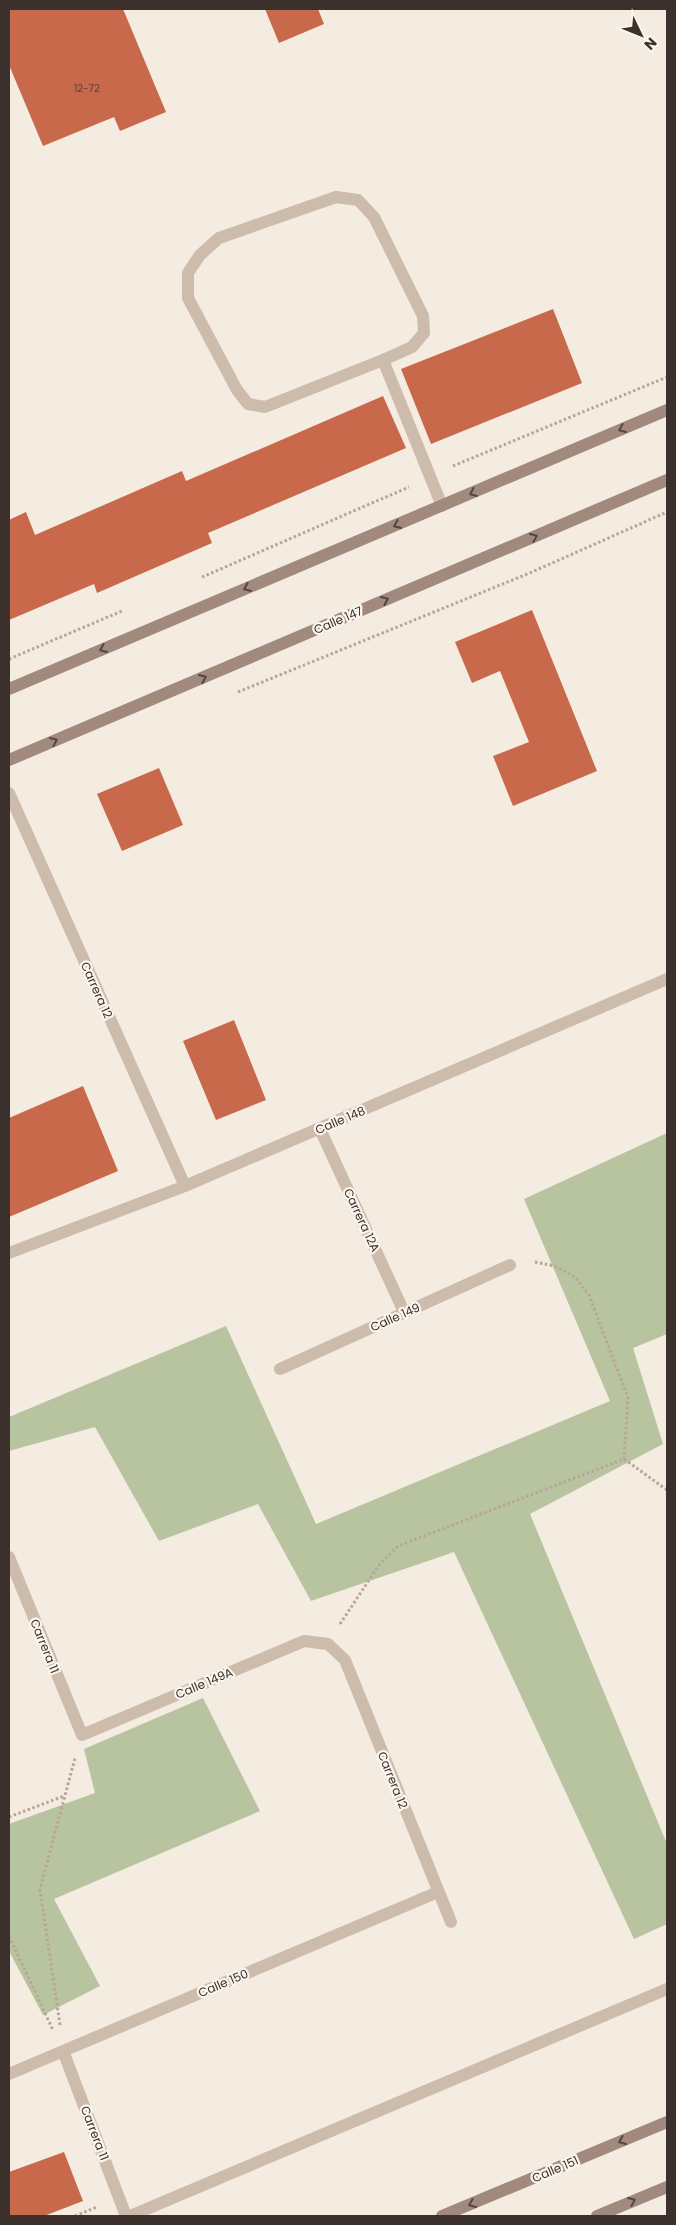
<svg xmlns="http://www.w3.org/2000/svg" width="676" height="2225" viewBox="0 0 676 2225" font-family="Poppins,sans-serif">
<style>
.green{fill:#b8c4a0}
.building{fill:#c8694b}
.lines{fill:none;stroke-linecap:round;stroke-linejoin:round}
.path{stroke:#b9a596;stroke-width:3;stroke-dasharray:2.5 2.5;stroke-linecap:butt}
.lane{stroke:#cdbbac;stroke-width:12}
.street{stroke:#cdbbac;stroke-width:12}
.secondary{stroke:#a18a7d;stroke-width:12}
.oneway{stroke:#544640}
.labels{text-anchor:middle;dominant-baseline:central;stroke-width:4.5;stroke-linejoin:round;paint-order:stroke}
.number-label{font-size:10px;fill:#5e3e33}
.street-label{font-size:12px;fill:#3b302b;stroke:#fbf5ee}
</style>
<rect width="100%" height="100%" fill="#f4ebe1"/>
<!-- green -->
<path class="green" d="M667 1133V1334L633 1348 663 1444 530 1514 667 1844V1924L634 1939 454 1552 311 1601 258 1504 159 1541 95 1427 9 1451V1417L226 1326 316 1524 610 1401 524 1199Z
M203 1698 260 1811 54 1899 100 1986 43 2015 9 1951V1824L95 1793 84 1749Z"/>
<!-- building -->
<path class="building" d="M9 9H123L166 112 120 131 114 117 43 146 9 65Z
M265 9H318L324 24 279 43Z
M553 309 582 383 431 444 401 369Z
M383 396 406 448 208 533 212 543 97 593 94 584 9 620V520L26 512 35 535 182 471 186 481Z
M532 610 597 771 513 806 493 756 529 742 500 671 472 683 455 642Z
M159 768 183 825 122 851 97 794Z
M234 1020 266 1100 216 1120 183 1041Z
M83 1086 118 1171 9 1217V1118Z
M64 2152 83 2201 44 2216H9V2172Z"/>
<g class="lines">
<!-- path -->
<path class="path" d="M453 466 667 377
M202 577 409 487
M9 659 122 611
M238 692 532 572 667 512
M535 1262 555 1266 575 1277 589 1295 628 1398 624 1459
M340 1624 379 1565 398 1546 624 1459 667 1490
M9 1817 64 1796
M9 1936 53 2030
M60 2025 40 1889 75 1758
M75 2216 97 2207"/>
<!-- lane -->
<path class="lane" d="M130 2216 667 1989"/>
<!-- street -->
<path class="street" d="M336 197 358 200 374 217 423 316 424 333 412 347 383 360 265 407 248 404 237 390 188 298V273L200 255 219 238Z
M383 360 442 506
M9 793 185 1186
M320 1129 404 1312
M9 1253 185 1186 667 979
M280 1369 510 1265
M9 1557 82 1735 304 1641 328 1644 345 1660 451 1922
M63 2051 126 2216
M9 2074 438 1892"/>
<!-- secondary -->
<path class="secondary" d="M9 689 667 410
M9 760 667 480
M442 2216 667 2122
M597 2216 667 2187"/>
</g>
<!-- one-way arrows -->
<defs><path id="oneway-chevron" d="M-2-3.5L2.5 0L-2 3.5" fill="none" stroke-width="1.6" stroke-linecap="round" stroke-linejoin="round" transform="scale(1.25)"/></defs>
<g class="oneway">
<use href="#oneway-chevron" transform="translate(622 429) rotate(157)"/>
<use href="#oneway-chevron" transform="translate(473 493) rotate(157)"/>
<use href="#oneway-chevron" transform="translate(397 525) rotate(157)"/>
<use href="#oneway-chevron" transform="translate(534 537) rotate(-23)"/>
<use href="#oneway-chevron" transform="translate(247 588) rotate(157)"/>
<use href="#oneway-chevron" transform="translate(385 600) rotate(-23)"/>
<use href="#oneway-chevron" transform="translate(103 649) rotate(157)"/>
<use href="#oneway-chevron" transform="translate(203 678) rotate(-23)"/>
<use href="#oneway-chevron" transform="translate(54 741) rotate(-23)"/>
<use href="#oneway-chevron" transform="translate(622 2141) rotate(157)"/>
<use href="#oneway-chevron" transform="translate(632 2201) rotate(-23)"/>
<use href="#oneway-chevron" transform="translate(472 2204) rotate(157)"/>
</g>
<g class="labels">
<!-- number labels -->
<g class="number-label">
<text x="87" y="88">12-72</text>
</g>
<!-- street labels -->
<g class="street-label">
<text transform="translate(338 620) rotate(-23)">Calle 147</text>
<text transform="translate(97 990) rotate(66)">Carrera 12</text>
<text transform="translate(340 1120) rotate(-23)">Calle 148</text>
<text transform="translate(362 1220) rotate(65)">Carrera 12A</text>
<text transform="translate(395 1317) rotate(-24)">Calle 149</text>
<text transform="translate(45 1646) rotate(68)">Carrera 11</text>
<text transform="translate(204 1683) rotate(-23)">Calle 149A</text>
<text transform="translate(393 1780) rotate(68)">Carrera 12</text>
<text transform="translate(223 1983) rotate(-23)">Calle 150</text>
<text transform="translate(95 2133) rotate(69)">Carrera 11</text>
<text transform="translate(555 2169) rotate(-23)">Calle 151</text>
</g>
</g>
<!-- border -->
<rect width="676" height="2225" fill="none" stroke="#3b302b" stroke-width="20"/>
<!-- north arrow -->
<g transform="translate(641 35) rotate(133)" stroke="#fbf5ee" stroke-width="4" paint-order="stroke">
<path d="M0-4L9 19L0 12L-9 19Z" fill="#3b302b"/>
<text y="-8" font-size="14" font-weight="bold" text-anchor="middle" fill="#3b302b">N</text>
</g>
</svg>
